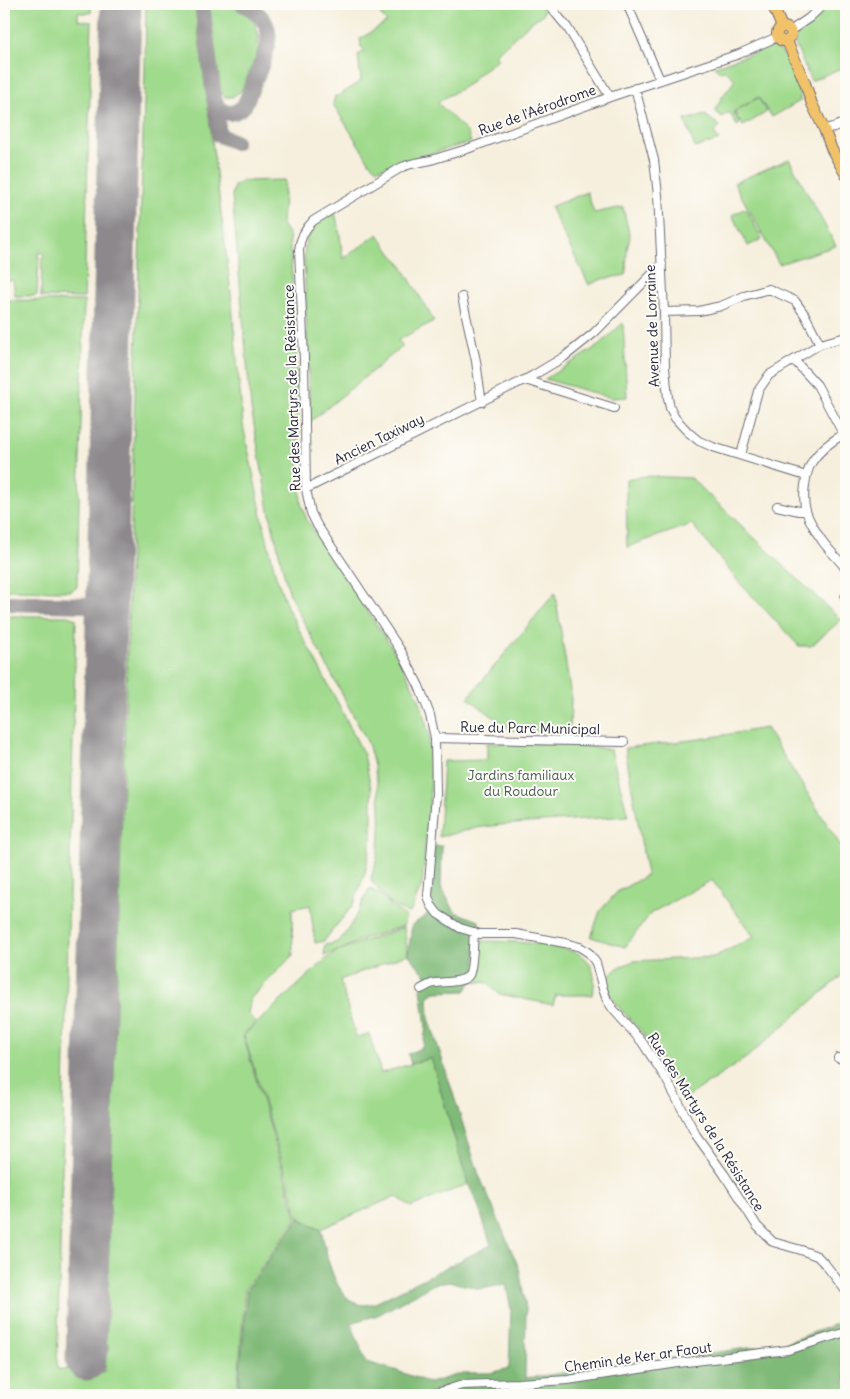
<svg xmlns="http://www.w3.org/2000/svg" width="850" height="1399" viewBox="0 0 850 1399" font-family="Delius,sans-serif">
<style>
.green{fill:#a0da8d;stroke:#617e64}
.forest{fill:#80ba78;stroke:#516e5a;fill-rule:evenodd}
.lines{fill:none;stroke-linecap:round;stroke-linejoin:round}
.taxiway{stroke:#8c888c;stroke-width:16}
.runway{stroke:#8c888c;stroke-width:41}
.minor-casing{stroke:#6c6a74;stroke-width:10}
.major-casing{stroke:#6c6a74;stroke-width:12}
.minor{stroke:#fff;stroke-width:8}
.major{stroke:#f2c26a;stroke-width:10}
.labels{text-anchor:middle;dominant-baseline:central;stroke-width:4;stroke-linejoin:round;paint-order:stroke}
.street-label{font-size:14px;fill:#22223b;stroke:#fdfcf7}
.park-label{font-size:14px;fill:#485954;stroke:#fdfcf7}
</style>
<rect width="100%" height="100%" fill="#fdfcf7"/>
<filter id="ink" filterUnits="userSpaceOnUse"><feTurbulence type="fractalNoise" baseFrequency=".02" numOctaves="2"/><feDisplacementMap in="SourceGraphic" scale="10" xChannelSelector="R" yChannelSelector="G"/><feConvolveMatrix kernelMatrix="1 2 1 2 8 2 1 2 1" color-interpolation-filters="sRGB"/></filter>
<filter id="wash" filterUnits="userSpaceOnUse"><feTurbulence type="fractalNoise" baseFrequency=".0096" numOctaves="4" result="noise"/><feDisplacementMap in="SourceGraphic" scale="20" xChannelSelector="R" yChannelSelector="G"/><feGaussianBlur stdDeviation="1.12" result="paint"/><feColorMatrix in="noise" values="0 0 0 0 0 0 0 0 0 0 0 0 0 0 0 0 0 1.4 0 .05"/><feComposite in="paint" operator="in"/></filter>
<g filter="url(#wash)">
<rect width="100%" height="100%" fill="#f6efdd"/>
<!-- green -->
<path class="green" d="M4 4H91V13H78V20L92 22 84 298 41 297 42 257H44V253H38L37 256H39L37 295 34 296H15L13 280 4 281Z
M146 4H195L231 293 243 425 264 526 276 576 288 609 338 703 364 755 372 793V835L365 873 353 905 324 941 315 943 310 905 292 909 293 955 251 998 248 1014 256 1022 243 1035 297 1218 245 1289 237 1395H4V616H69L76 619 57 1369 105 1371 145 69Z
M208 4H230L240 9 248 15 252 19 256 26 259 36 257 54 241 91 232 97H225L219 91Z
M370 4H541L544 7 543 14 530 23 495 55 498 59 477 75 469 84 446 97 438 103 467 132 471 142 377 169 370 163 333 104 335 96H338L361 81 358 55 365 51 361 47 360 39 387 22Z
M829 4H846V66L811 81 795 44 797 30Z
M774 46 782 52 800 91V101L772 117 758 97 733 112 740 124 737 126 729 112 722 117 715 111 722 97 735 80 726 71 720 72 715 66Z
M758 98 767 112 743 126 734 112Z
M705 115 720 126 714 133 719 140 695 148 685 120Z
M789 159 836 246 779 264 734 183Z
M285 180 282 224 289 235 295 319 301 503 307 520 398 657 420 701 429 735 431 781 422 885 410 913C395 911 381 894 372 882L371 878C374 869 377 860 378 851 384 814 378 778 368 743L292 600 286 582 269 510 251 408 232 195 234 186 242 181Z
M587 192 594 213 623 207 630 238 627 249 626 275 602 279 589 285 550 207Z
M746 208 762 239 748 246 732 215Z
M335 212 340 235 343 259 378 234 393 256 399 261 434 321 398 340 403 346 310 422 304 256 306 240 312 229Z
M4 300 84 301 77 587 71 591 4 590Z
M623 323 627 397 611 398 545 379 598 346Z
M645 476 691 478 841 620 811 646H799L738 581 692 524 627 547 626 479Z
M555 593 571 697 570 732 511 730 468 698Z
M766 728 846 854V972L746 1058 686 1098 641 1031 613 1001 606 987 608 976 619 967 634 961 714 957 754 937 712 880 651 913 625 947 591 937 600 911 617 892 647 875 625 748 700 739Z
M487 743 579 744 611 750 628 816 500 825 476 828 439 837 443 761 487 760Z
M369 889C381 891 392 910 406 916L403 926 363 939 340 950 404 927 408 954 340 980 356 1037 369 1034 381 1073 431 1058 468 1184 411 1207 396 1196 321 1229 299 1218 244 1035 327 958 339 950 324 956 325 945C328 944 334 944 337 942 348 935 363 902 369 889Z
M477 941C500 941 570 942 586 959 595 968 596 984 592 995H556L553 1005 499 994 488 983 473 981Z"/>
<!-- forest -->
<path class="forest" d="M435 846H442L441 887 455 912 479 921 473 981 465 991 435 992 428 997 429 1018 479 1175 519 1268 526 1309 525 1378 786 1343 846 1320V1395H804L803 1394 771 1388 716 1395H238L247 1289 299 1218 321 1229C326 1252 334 1302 363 1305 367 1305 371 1304 375 1303L491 1245 477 1202 468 1184 431 1058 411 1064 408 1054 423 1047 426 1027 421 989 427 976C419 969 416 962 408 954L412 925 427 915ZM451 1282 481 1289 506 1284 511 1310 509 1368 490 1373H463L430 1383 395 1370 366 1362 351 1323 378 1315 434 1284Z"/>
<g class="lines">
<!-- taxiway -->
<path class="taxiway" d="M202 4 219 135 235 142
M214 99C221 115 231 117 244 106 249 95 253 84 258 73 271 44 278 20 242 4
M4 603 89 605C100 609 104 614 106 625
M89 605 102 599 107 587
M88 1329C86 1334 80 1337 79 1343 76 1355 89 1359 98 1355L101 1349 93 1334 88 1319"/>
<!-- runway -->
<path class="runway" d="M86 1360 106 625 121 4"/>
</g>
</g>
<g filter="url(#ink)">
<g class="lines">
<!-- minor casing -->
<g class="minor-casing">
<path id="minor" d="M548 4 567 27 610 97
M626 4 628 6 660 80
M790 31 809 18 824 4
M777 37 739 54 610 97 467 149 431 160 411 164 402 167 313 221C304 230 300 238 299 250L304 359 306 489 311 513 317 525 401 651 419 686 430 715 435 738 436 794 428 896 431 905 438 914 460 928 480 934H516L565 943 580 947 589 953 596 963 603 989 607 1000 613 1009 642 1042 665 1077 696 1135 724 1174 757 1226 773 1242 801 1250 817 1256 825 1264 846 1291
M635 88 654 160 658 195 664 312 665 368 668 398 670 408 675 418 688 432 699 441 713 447 806 476
M824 129 834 127 846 122
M462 297 476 361 480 390 482 402
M664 312 699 311 721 306 744 296 769 289 795 301 805 315 820 344
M794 360 817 385 846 439
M525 380 614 408
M846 433C833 440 820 449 812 462 805 473 802 499 806 511 809 520 817 534 823 542 829 550 836 557 843 565L846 566
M741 455 758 391 769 375 820 344 846 337
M306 489 532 376 564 357 594 333 662 264
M777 506 799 511 806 510
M845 597 846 596
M435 738 624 742
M421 989C425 987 428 985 431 984 441 981 463 984 469 975 473 968 473 942 474 932
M838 1058 846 1059
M431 1395 462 1385 518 1383 568 1380 678 1363 788 1350 846 1332"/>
</g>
<!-- major casing -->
<g class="major-casing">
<path id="major" d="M772 4 782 27
M777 34a7 7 0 1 1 14 0a7 7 0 1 1-14 0Z
M787 41 805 83 812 104 824 129 832 150 846 175"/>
</g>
<!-- minor -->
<use href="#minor" class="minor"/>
<!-- major -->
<use href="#major" class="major"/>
</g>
</g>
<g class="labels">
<!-- street labels -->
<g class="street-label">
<text transform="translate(537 110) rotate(-20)">Rue de l'Aérodrome</text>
<text transform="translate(652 326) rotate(-92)">Avenue de Lorraine</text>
<text transform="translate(292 388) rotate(-92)">Rue des Martyrs de la Résistance</text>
<text transform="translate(379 439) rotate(-26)">Ancien Taxiway</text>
<text transform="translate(530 728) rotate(1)">Rue du Parc Municipal</text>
<text transform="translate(706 1122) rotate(58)">Rue des Martyrs de la Résistance</text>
<text transform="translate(638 1357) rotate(-8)">Chemin de Ker ar Faout</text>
</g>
<!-- park labels -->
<g class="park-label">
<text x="521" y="775">Jardins familiaux<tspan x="521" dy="16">du Roudour</tspan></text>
</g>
</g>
<!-- margin -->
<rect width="850" height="1399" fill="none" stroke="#fdfcf7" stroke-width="20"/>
</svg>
